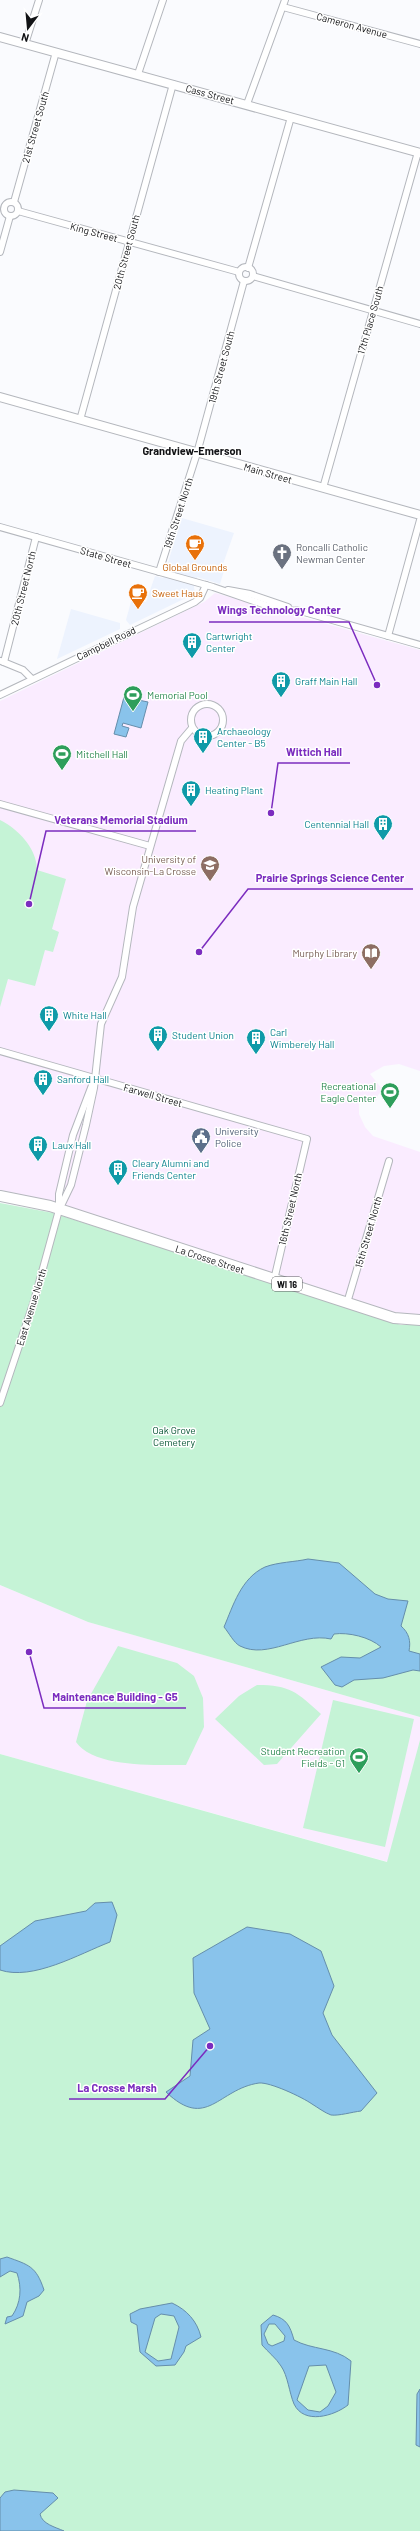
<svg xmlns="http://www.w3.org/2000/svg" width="420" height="2531" font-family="Barlow,sans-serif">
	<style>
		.built { fill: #edf3fe }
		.education { fill: #faecff }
		.green { fill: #c5f3d6 }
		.water { fill: #89c3eb; stroke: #658eab; fill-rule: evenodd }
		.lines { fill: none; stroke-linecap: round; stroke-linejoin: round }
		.minor-casing { stroke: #b4b7bd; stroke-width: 8 }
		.tertiary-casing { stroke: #b4b7bd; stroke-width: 10 }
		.primary-casing { stroke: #b4b7bd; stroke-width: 12 }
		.minor { stroke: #fff; stroke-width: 6 }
		.tertiary { stroke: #fff; stroke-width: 8 }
		.primary { stroke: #fff; stroke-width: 10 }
		.labels { text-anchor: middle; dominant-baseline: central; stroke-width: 3; stroke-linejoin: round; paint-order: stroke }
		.shield { fill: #fff; stroke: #595a5c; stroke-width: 1 }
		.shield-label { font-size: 9px; font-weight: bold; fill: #121316 }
		.street-label { font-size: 10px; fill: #121316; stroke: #fff }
		.worship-label { font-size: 10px; fill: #5b616d; stroke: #fff; text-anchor: start }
		.food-label { font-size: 10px; fill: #c56008; stroke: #fff }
		.culture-label { font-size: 10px; fill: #0d838f; stroke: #fff; text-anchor: start }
		.leisure-label { font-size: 10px; fill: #27864d; stroke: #fff; text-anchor: start }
		.education-label { font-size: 10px; fill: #785e54; stroke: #fff; text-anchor: end }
		.service-label { font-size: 10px; fill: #4e5e75; stroke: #fff; text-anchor: start }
		.park-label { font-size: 10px; fill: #055432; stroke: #fff }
		.neighbourhood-label { font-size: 11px; font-weight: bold; fill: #121316; stroke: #fff }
		.leader { fill: none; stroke: #7b2cbf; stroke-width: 1.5 }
		.callout-dot { fill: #7b2cbf; stroke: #fff; stroke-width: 1.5 }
		.callout-label { font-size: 11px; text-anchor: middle; font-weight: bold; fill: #7b2cbf; stroke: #fff; stroke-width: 3; stroke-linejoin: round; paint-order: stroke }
	</style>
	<rect width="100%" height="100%" fill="#fafbfe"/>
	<!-- built -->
	<g class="built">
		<polygon points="182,518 234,533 223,564 226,564 220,584 197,577 194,587 195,593 192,595 130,625 126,620 132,598 146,602 155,576 163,578"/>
		<polygon points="71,609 120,623 120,629 57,659"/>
	</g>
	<!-- education -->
	<g class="education">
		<polygon points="215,593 420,650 420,1071 399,1064 384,1066 370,1074 383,1090 378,1095 376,1101 361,1096 359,1103 359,1114 365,1127 373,1136 420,1152 420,1315 393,1312 43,1199 0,1190 0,701 204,602"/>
		<polygon points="0,1585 88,1622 420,1717 420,1740 388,1862 0,1754"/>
	</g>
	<!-- green -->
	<g class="green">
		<path d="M0,820C18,829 37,848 37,870L66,879L52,929L59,932L53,952L45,950L35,986L8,979L0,1007Z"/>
		<polygon points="0,1203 53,1213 401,1325 420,1325 420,1717 88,1622 0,1585"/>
		<path d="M118,1646L177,1663L194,1676L203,1698L204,1727L186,1765C156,1765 94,1768 76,1742L87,1701Z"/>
		<path d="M257,1685C290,1685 297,1692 321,1714L277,1764L264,1765L215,1719L239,1696Z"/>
		<polygon points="333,1700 414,1719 385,1847 303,1828"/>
		<polygon points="420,1740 420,2531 0,2531 0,1754 387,1862"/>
	</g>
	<!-- water -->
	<g class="water">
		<polygon points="124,697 148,702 141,728 123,723 122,726 129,728 126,737 114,734"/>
		<path d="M308,1559L339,1563L375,1594L388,1599L408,1601L401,1626C409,1633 411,1641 409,1651L420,1654V1671L413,1670L383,1678L354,1680L342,1687L335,1685L321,1667L341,1657L360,1658L381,1647C370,1637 348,1632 334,1634L331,1639C300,1632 268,1660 240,1646C234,1643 229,1633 224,1627C233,1606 241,1578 265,1567C278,1562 295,1562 308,1559Z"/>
		<path d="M112,1902L117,1915L110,1942C79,1954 33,1981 0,1970V1946L35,1921L86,1911L95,1903Z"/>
		<path d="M247,1927L290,1934L321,1951L334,1986L323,2013L332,2035L377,2093L361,2111C352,2112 339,2116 331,2115C325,2113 317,2107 312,2104C302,2097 270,2082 259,2083C218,2089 207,2131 166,2092L190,2076L193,2040L210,2029L194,1993L193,1958Z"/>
		<path d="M7,2257C29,2265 36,2266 44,2290L39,2296L27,2302L23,2316L5,2324L7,2317L12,2316C21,2303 22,2288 17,2273L10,2271L0,2277V2259Z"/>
		<path d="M172,2303C187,2310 197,2321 201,2337L186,2346L184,2352L175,2365L156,2366L140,2352L137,2325L131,2322L130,2314L140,2309ZM161,2314L174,2316L179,2327L171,2359L158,2361L145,2352L155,2318Z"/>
		<path d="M273,2315C287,2319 290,2326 294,2340C312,2350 334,2347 351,2361L348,2405C334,2416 304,2425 294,2404C289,2392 288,2376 281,2366C276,2358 268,2352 262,2345L261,2325ZM269,2324H275L285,2336L284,2341L272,2346L268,2344L264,2334ZM326,2365L336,2392L328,2406L320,2412L308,2410L297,2400L309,2366Z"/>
		<polygon points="420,2389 420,2447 416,2445 417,2394"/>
		<path d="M14,2490L53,2493L58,2498L40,2514C42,2524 55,2527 64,2531H0V2498L5,2492Z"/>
	</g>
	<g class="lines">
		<defs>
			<g id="minor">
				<polyline points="283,7 420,44"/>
				<polyline points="25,44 39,0"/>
				<polyline points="138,74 163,0"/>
				<polyline points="247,104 285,0"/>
				<circle cx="11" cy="209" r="7"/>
				<polyline points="14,202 56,52"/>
				<polyline points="18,211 239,272"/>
				<polyline points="0,252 10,216"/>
				<circle cx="246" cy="274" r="7"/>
				<polyline points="248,268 291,117"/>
				<polyline points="253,276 420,324"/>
				<polyline points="80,420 173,84"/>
				<polyline points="323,488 418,152"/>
				<polyline points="0,527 213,587 268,606 300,612"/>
				<polyline points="159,572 197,453 244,281"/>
				<polyline points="228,590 250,594 288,607"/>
				<polyline points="297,610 420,645"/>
				<polyline points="388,636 420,520"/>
				<polyline points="1,661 23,670 32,679"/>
				<polyline points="4,662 36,537"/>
				<polyline points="0,695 195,602 200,598 206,585"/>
				<circle cx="207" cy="720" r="16"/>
				<polyline points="0,804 150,846"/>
				<polyline points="0,1051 307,1139 274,1280"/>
				<polyline points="59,1210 71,1185 86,1125 94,1088 101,1024 122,977 133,907 181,741 192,728"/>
				<polyline points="347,1303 389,1161"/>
				<polyline points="0,1403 34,1301 59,1210 59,1194 73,1135 94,1080"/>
			</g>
			<g id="tertiary">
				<polyline points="0,37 420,153"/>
				<polyline points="0,397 420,515"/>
			</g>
			<polyline id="primary" points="0,1196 50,1206 394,1318 420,1320"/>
		</defs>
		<!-- minor casing -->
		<use href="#minor" class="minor-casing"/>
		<!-- tertiary casing -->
		<use href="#tertiary" class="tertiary-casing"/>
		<!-- primary casing -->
		<use href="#primary" class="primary-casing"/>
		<!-- minor -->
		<use href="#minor" class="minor"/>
		<!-- tertiary -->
		<use href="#tertiary" class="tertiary"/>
		<!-- primary -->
		<use href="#primary" class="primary"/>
	</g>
	<!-- icons -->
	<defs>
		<symbol id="cafe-pin" viewBox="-11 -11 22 30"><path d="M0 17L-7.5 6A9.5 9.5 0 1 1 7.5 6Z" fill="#e8710a" stroke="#fff"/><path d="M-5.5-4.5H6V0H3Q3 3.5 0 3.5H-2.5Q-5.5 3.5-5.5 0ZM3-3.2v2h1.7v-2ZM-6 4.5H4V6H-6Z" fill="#fff"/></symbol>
		<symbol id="church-pin" viewBox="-11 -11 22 30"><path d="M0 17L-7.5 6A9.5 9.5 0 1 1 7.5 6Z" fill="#6b7280" stroke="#fff"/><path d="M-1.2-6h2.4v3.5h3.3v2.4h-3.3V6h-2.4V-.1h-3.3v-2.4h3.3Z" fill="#fff"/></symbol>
		<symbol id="building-pin" viewBox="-11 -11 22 30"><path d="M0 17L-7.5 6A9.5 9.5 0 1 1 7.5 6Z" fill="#0f9aa8" stroke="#fff"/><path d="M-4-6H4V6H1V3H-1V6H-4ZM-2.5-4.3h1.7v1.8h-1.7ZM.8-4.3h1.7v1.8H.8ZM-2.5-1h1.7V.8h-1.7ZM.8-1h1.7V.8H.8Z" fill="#fff"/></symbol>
		<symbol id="stadium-pin" viewBox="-11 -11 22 30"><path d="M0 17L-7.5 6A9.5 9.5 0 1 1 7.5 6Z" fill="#2e9e5b" stroke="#fff"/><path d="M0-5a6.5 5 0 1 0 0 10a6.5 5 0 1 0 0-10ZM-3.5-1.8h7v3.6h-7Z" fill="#fff"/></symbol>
		<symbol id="university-pin" viewBox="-11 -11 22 30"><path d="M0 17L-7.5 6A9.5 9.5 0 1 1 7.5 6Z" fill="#8d6e63" stroke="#fff"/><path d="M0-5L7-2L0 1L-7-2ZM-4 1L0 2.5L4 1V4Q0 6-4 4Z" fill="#fff"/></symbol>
		<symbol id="library-pin" viewBox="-11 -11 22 30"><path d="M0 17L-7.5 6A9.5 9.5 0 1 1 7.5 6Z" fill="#8d6e63" stroke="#fff"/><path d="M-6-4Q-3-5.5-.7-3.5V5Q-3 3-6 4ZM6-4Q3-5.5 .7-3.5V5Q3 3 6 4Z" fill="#fff"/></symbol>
		<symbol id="civic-pin" viewBox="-11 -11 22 30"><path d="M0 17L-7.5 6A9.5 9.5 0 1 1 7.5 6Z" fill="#5c6f8a" stroke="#fff"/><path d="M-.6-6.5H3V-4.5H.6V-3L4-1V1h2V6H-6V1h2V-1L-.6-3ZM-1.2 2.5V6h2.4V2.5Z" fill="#fff"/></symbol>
	</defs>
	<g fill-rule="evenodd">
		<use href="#cafe-pin" x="184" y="533" width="22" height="30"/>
		<use href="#church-pin" x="271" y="542" width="22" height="30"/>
		<use href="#cafe-pin" x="127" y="582" width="22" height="30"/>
		<use href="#building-pin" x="181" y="631" width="22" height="30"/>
		<use href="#building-pin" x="270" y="670" width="22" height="30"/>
		<use href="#stadium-pin" x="122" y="684" width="22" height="30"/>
		<use href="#building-pin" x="192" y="726" width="22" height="30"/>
		<use href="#stadium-pin" x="51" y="743" width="22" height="30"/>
		<use href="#building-pin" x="180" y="779" width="22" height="30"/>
		<use href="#building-pin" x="372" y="813" width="22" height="30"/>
		<use href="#university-pin" x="199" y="854" width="22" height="30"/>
		<use href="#library-pin" x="360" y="942" width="22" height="30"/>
		<use href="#building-pin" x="38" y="1004" width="22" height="30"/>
		<use href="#building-pin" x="147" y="1024" width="22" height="30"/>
		<use href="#building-pin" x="245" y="1027" width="22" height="30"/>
		<use href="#building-pin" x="32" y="1068" width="22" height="30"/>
		<use href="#stadium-pin" x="379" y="1081" width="22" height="30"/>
		<use href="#civic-pin" x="190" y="1126" width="22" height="30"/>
		<use href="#building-pin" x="27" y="1134" width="22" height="30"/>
		<use href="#building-pin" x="107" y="1158" width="22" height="30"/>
		<use href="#stadium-pin" x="348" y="1746" width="22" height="30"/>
	</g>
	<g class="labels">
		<!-- shield labels -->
		<rect class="shield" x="272" y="1277" width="30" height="14" rx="3"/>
		<g class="shield-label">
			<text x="287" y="1284">WI 16</text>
		</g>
		<!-- street labels -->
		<g class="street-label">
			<text transform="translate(352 25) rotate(15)">Cameron Avenue</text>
			<text transform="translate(210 94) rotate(15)">Cass Street</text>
			<text transform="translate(35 127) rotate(-74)">21st Street South</text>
			<text transform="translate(94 232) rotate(15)">King Street</text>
			<text transform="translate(126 252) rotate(-75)">20th Street South</text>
			<text transform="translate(370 320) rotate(-74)">17th Place South</text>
			<text transform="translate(221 367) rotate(-75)">19th Street South</text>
			<text transform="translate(268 473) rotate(16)">Main Street</text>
			<text transform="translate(178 513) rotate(-72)">19th Street North</text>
			<text transform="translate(106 557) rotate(16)">State Street</text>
			<text transform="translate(23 588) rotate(-76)">20th Street North</text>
			<text transform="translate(106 643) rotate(-26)">Campbell Road</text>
			<text transform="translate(153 1095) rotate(16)">Farwell Street</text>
			<text transform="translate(290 1209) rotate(-77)">16th Street North</text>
			<text transform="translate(368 1232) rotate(-74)">15th Street North</text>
			<text transform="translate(210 1259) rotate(18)">La Crosse Street</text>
			<text transform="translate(31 1307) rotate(-73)">East Avenue North</text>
		</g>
		<!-- worship labels -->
		<g class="worship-label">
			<text x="296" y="547">Roncalli Catholic<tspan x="296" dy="12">Newman Center</tspan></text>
		</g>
		<!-- food labels -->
		<g class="food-label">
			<text x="195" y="567">Global Grounds</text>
			<text x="152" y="593" text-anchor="start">Sweet Haus</text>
		</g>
		<!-- culture labels -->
		<g class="culture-label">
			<text x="206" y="636">Cartwright<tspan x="206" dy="12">Center</tspan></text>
			<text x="295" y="681">Graff Main Hall</text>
			<text x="217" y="731">Archaeology<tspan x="217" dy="12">Center - B5</tspan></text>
			<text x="205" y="790">Heating Plant</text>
			<text x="369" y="824" text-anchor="end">Centennial Hall</text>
			<text x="63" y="1015">White Hall</text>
			<text x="270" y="1032">Carl<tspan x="270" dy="12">Wimberely Hall</tspan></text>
			<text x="172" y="1035">Student Union</text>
			<text x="57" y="1079">Sanford Hall</text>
			<text x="52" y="1145">Laux Hall</text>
			<text x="132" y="1163">Cleary Alumni and<tspan x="132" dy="12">Friends Center</tspan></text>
		</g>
		<!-- leisure labels -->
		<g class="leisure-label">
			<text x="147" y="695">Memorial Pool</text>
			<text x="76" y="754">Mitchell Hall</text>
			<text x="376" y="1086" text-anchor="end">Recreational<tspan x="376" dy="12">Eagle Center</tspan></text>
			<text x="345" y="1751" text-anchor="end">Student Recreation<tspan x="345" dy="12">Fields - G1</tspan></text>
		</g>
		<!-- education labels -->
		<g class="education-label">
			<text x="196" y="859">University of<tspan x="196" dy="12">Wisconsin-La Crosse</tspan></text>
			<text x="357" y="953">Murphy Library</text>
		</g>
		<!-- service labels -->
		<g class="service-label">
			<text x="215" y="1131">University<tspan x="215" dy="12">Police</tspan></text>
		</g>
		<!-- park labels -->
		<g class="park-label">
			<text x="174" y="1430">Oak Grove<tspan x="174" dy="12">Cemetery</tspan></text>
		</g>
		<!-- neighbourhood labels -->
		<g class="neighbourhood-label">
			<text x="192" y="450">Grandview-Emerson</text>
		</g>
	</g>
	<!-- callouts -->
	<path class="leader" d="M377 685L349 622H209M271 813L278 763H350M29 904L46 831H196M199 952L248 889H413M29 1652L44 1708H186M210 2046L165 2099H69"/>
	<g class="callout-dot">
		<circle cx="377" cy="685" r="4"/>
		<circle cx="271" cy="813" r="4"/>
		<circle cx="29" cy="904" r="4"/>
		<circle cx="199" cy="952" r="4"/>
		<circle cx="29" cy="1652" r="4"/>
		<circle cx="210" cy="2046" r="4"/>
	</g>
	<g class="callout-label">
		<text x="279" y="614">Wings Technology Center</text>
		<text x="314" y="756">Wittich Hall</text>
		<text x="121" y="824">Veterans Memorial Stadium</text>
		<text x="330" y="882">Prairie Springs Science Center</text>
		<text x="115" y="1701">Maintenance Building - G5</text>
		<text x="117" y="2092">La Crosse Marsh</text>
	</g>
	<!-- north arrow -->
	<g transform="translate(28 28) rotate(196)" stroke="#ffffff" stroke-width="3" paint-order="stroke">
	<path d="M0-3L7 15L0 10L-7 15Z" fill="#121316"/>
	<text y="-6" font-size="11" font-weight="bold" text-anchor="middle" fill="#121316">N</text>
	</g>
</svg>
